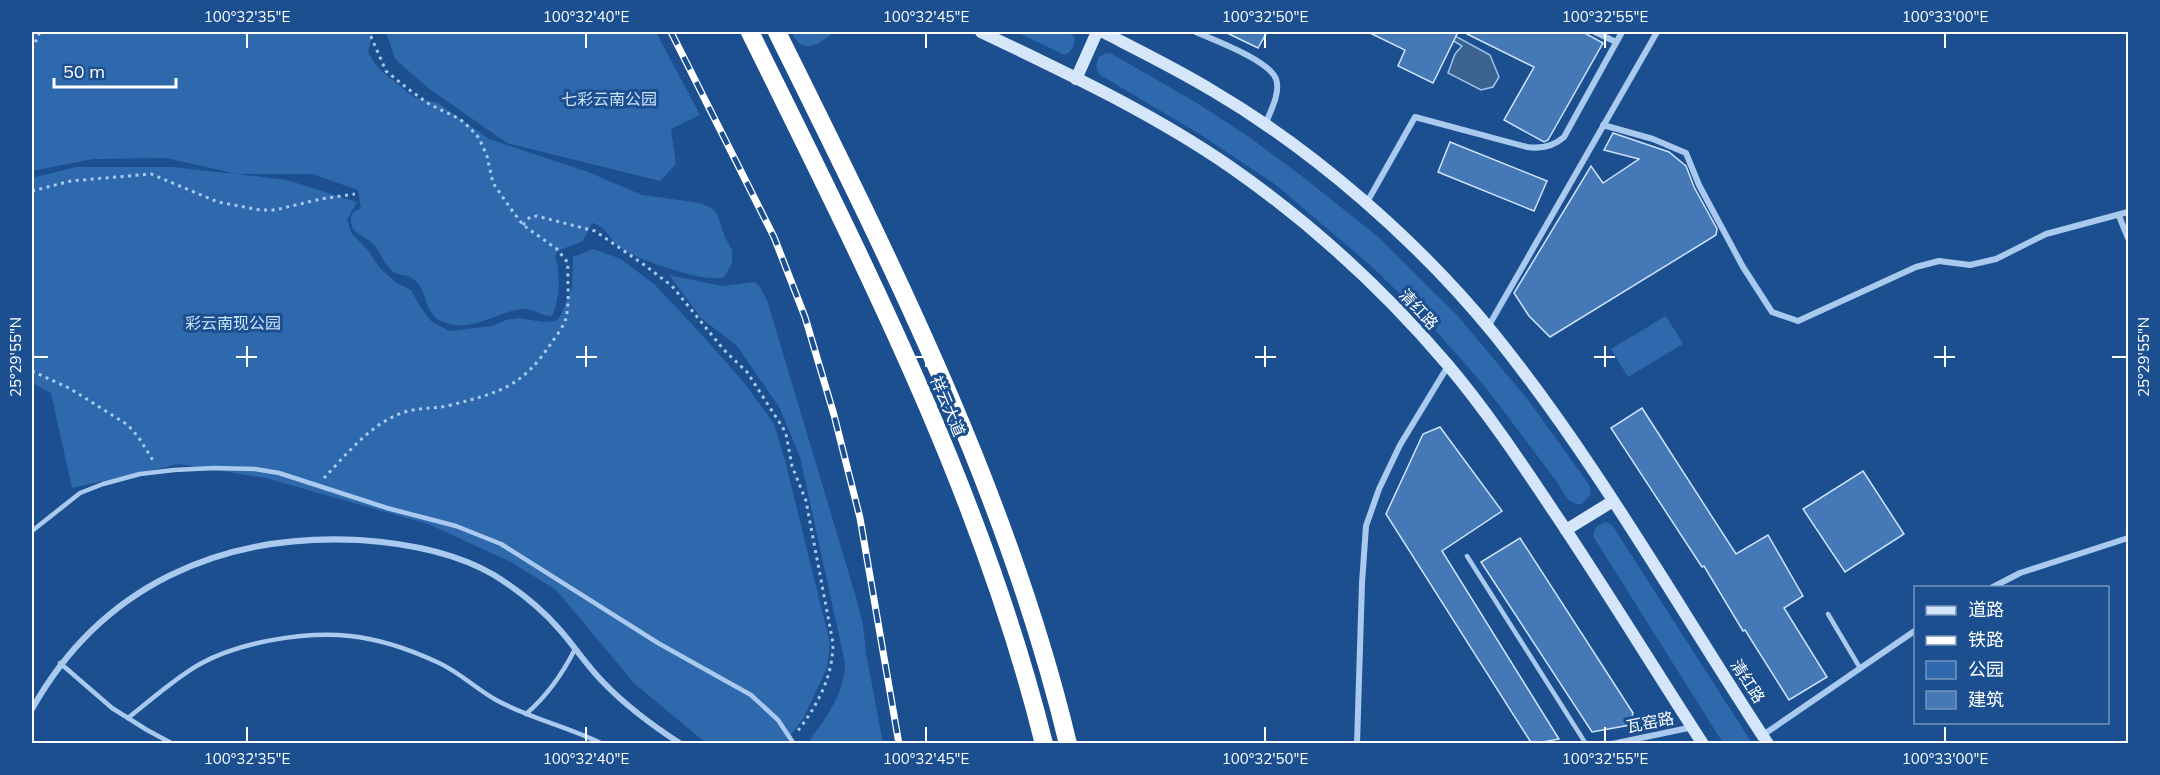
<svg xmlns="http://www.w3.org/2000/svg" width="2160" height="775" font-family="Mulish,'Noto Sans SC',sans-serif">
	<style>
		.green { fill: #2e69ad }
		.water { fill: #3c6290; stroke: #9cc4f0; stroke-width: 1.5 }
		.building { fill: #4478b7; stroke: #cfe3fa; stroke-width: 1.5 }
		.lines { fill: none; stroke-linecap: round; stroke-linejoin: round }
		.path { stroke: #a9c9ee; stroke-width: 3; stroke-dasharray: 3 4.5; stroke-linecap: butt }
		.lane { stroke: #a9c9ee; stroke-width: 4.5 }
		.street { stroke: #a9c9ee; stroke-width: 6 }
		.secondary { stroke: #d6e6fa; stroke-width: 12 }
		.highway { stroke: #fff; stroke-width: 18 }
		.rail-casing { stroke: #fff; stroke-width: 7 }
		.rail { stroke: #1b4f8f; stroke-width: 4.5; stroke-dasharray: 14; stroke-linecap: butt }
		.ticks { fill: none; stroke: #fff; stroke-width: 2 }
		.labels { text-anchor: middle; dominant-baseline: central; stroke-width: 6; stroke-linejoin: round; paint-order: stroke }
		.park-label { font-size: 16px; fill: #cfe3fa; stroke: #1b4f8f }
		.street-label { font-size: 16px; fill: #fff; stroke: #1b4f8f }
		.neatline { fill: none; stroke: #fff; stroke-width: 2 }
		.ticks-label { font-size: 15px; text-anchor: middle; fill: #fff }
	</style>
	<rect width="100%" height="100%" fill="#1b4f8f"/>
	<!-- green -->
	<g class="green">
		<path d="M32,32H373L368,52L375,64L385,74L410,94L416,98L438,103L489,139L588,172L642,195L700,203L713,209L717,214L725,237L732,250V263L724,277C706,284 635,259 619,247C608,238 607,227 592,223L583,241L560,250L555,255C556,260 558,265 558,270C560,284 558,304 552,316C541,317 532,307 522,309C496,312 474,332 446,323C421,315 430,290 412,278C405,274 397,276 391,270C383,262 380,251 373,244C367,238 359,235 354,230C351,226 351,221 351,217L354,211L361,209L358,190L312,174H237L287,180L357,202L347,220L352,234L367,249L379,267L395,282L411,290L419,305L431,321L449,331L492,326L506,320L519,318L543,322L555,321L560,317L572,288L573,257L593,249L621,259L655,285L702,335L747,386L774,424L785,460L830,643L827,668L804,717L785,743L711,744L701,739L635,684L556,590L511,562L428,524L266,478L179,464L72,488L51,393L32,383V178L76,167H172L237,174L166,158L93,159L32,171Z"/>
		<polygon points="386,32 656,32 700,115 671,129 676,164 660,181 507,143 428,88 395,59"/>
		<path d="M791,32H834C818,45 803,56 791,32Z"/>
		<path d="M1016,32H1069L1075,37C1074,46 1073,50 1065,55Z"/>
		<path d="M1106,53L1112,54L1197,103L1249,137L1303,177L1377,236L1457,315L1529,401L1590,486L1591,494L1582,504H1576L1568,500L1557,482L1487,389L1423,316L1369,264L1276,185L1198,133L1100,75C1095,68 1096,64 1099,57Z"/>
		<path d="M669,275L722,286L755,282L760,287L767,300L855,594L863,624L866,653L883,743H812L810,739C827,718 845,691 845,663L800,457L779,407L737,346L701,318Z"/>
		<polygon points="1666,316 1683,344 1628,377 1611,349"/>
		<path d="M1606,522L1612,525L1752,743H1723L1593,536C1594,527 1598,525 1606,522Z"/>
	</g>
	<!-- water -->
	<polygon class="water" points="1439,32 1448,32 1490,55 1499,77 1493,87 1481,90 1448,73 1455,54 1462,46"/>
	<!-- building -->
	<g class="building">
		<polygon points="1225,32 1267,32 1258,48"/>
		<polygon points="1368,32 1458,32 1433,83 1398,66 1405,50"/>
		<polygon points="1463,32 1583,32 1603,43 1548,140 1544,142 1504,120 1534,67"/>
		<polygon points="1613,133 1669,152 1686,166 1694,187 1717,229 1716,235 1550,337 1529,316 1514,293 1591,166 1603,183 1639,159 1604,150"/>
		<polygon points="1450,142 1547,181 1534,211 1438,172"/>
		<polygon points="1642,408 1736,554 1768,535 1803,596 1784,608 1827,677 1789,700 1745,630 1743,631 1704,566 1702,567 1611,428"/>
		<polygon points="1440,427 1502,511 1442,551 1559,739 1532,744 1386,514 1423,434"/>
		<polygon points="1863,471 1904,534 1845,572 1803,509"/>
		<polygon points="1520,538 1633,713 1630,725 1592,732 1481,562"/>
	</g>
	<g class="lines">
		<!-- path -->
		<g class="path">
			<polyline points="32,49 40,32"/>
			<polyline points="32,191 71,181 151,174 218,202 260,210 275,210 321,199 355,194"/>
			<path d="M523,225L530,217L537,216L595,231L643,264L672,286L724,350L747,372L783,428L786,434L792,466L806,501L833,643C833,677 817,706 797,732"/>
			<polyline points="32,371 69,388 128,425 139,438 154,462"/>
			<path d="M324,478C345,456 368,427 397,415C417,406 432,410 451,405C501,392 522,387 552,342C557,335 564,326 566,318C570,301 567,280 568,263L557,249L523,225L511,209L493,183L487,156L479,138L470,128L460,119L429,104L407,88L386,71L369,32"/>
		</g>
		<!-- lane -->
		<g class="lane">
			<polyline points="32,531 80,493 103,484 140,474 174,470 214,468 255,469 279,473 387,508 456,526 501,544 658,643 751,695 778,720 794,744"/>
			<polyline points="1467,556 1586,744"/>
			<polyline points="1828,614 1860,668"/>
			<polyline points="60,663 112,708 147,730 173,744"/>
			<path d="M526,714C548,695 562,675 575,649"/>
			<path d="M128,718C151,700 175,678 200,664C240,642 305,631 350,636C379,639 411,650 437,662C460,672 477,690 498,701C532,719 569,727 603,744"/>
		</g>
		<!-- street -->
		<g class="street">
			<path d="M1196,32C1214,40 1269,60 1276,79C1281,93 1270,112 1265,125"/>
			<polyline points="1595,32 1616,42"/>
			<polyline points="1603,125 1653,139 1686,153 1699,185 1743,267 1772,312 1798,321 1916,267 1939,261 1970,265 1996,259 2046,234 2128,212"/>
			<path d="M1366,204L1415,117L1527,147C1541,149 1553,147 1564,137L1622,32"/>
			<polyline points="2119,216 2128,238"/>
			<polyline points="1488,327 1657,32"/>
			<polyline points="1991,588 2020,573 2128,538"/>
			<path d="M32,709C101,586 220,533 359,540C405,543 453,551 494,575C518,590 541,608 560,630C575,647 587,666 603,682C626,706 653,726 681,744"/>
			<polyline points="1763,735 1916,630"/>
			<polyline points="1357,744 1362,583 1366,526 1379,489 1400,445 1448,366"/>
			<polyline points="1612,744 1693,727"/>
		</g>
		<!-- secondary -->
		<g class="secondary">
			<path d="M981,32C1067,73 1154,114 1232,168C1312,224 1384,290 1447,364C1486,410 1520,461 1554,512C1605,588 1653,667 1703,744"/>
			<path d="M1103,32C1140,51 1177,69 1213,91C1315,151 1419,242 1494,334C1597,462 1678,607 1768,744"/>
			<polyline points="1076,79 1097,32"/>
			<polyline points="1566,530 1613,501"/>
		</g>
		<!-- highway -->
		<g class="highway">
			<path d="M750,32C863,262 982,493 1044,744"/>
			<path d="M777,32C890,261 1008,493 1068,744"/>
		</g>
		<defs>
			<polyline id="rail" points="671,32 774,237 805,317 834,415 860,518 899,744"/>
		</defs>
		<!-- rail casing -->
		<use href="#rail" class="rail-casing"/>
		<!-- rail -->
		<use href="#rail" class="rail"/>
	</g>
	<!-- ticks -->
	<path class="ticks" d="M247,33V48M586,33V48M926,33V48M1265,33V48M1605,33V48M1945,33V48M247,346V367M586,346V367M926,346V367M1265,346V367M1605,346V367M1945,346V367M33,357H48M236,357H257M576,357H597M915,357H936M1255,357H1276M1594,357H1615M1934,357H1955M2112,357H2127M247,727V742M586,727V742M926,727V742M1265,727V742M1605,727V742M1945,727V742"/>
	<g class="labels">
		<!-- park labels -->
		<g class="park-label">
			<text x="609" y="99">七彩云南公园</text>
			<text x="233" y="323">彩云南现公园</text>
		</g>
		<!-- street labels -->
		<g class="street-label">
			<text transform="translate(1419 309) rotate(47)">清红路</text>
			<text transform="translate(948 406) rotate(67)">祥云大道</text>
			<text transform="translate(1748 681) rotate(57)">清红路</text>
			<text transform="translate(1650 722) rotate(-11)">瓦窑路</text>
		</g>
	</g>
	<!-- border -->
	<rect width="2160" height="775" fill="none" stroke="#1b4f8f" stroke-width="66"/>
	<!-- legend -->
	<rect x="1914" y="586" width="195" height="138" fill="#1b4f8f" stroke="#7695bc" stroke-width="1.5"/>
	<rect x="1926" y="606" width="30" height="9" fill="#d6e6fa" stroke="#7695bc" stroke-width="1.5"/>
	<text x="1968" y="616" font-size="18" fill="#ffffff">道路</text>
	<rect x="1926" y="636" width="30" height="9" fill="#ffffff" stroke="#7695bc" stroke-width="1.5"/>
	<text x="1968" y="646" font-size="18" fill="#ffffff">铁路</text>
	<rect x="1926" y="661" width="30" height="18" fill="#2e69ad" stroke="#7695bc" stroke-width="1.5"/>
	<text x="1968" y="676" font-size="18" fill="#ffffff">公园</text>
	<rect x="1926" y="691" width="30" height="18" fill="#4478b7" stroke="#7695bc" stroke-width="1.5"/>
	<text x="1968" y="706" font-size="18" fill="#ffffff">建筑</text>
	<!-- scale -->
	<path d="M54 78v9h122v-9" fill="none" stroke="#ffffff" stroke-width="3"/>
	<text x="63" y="78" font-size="18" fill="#ffffff" stroke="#1b4f8f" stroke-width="4.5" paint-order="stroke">50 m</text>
	<rect x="33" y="33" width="2094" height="709" class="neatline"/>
	<g class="ticks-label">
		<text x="247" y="22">100°32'35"E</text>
		<text x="586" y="22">100°32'40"E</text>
		<text x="926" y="22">100°32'45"E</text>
		<text x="1265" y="22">100°32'50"E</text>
		<text x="1605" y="22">100°32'55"E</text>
		<text x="1945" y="22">100°33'00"E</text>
		<text transform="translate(16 357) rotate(-90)" y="5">25°29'55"N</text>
		<text transform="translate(2144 357) rotate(-90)" y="5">25°29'55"N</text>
		<text x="247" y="764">100°32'35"E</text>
		<text x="586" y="764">100°32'40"E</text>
		<text x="926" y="764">100°32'45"E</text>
		<text x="1265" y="764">100°32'50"E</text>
		<text x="1605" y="764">100°32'55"E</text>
		<text x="1945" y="764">100°33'00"E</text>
	</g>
</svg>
